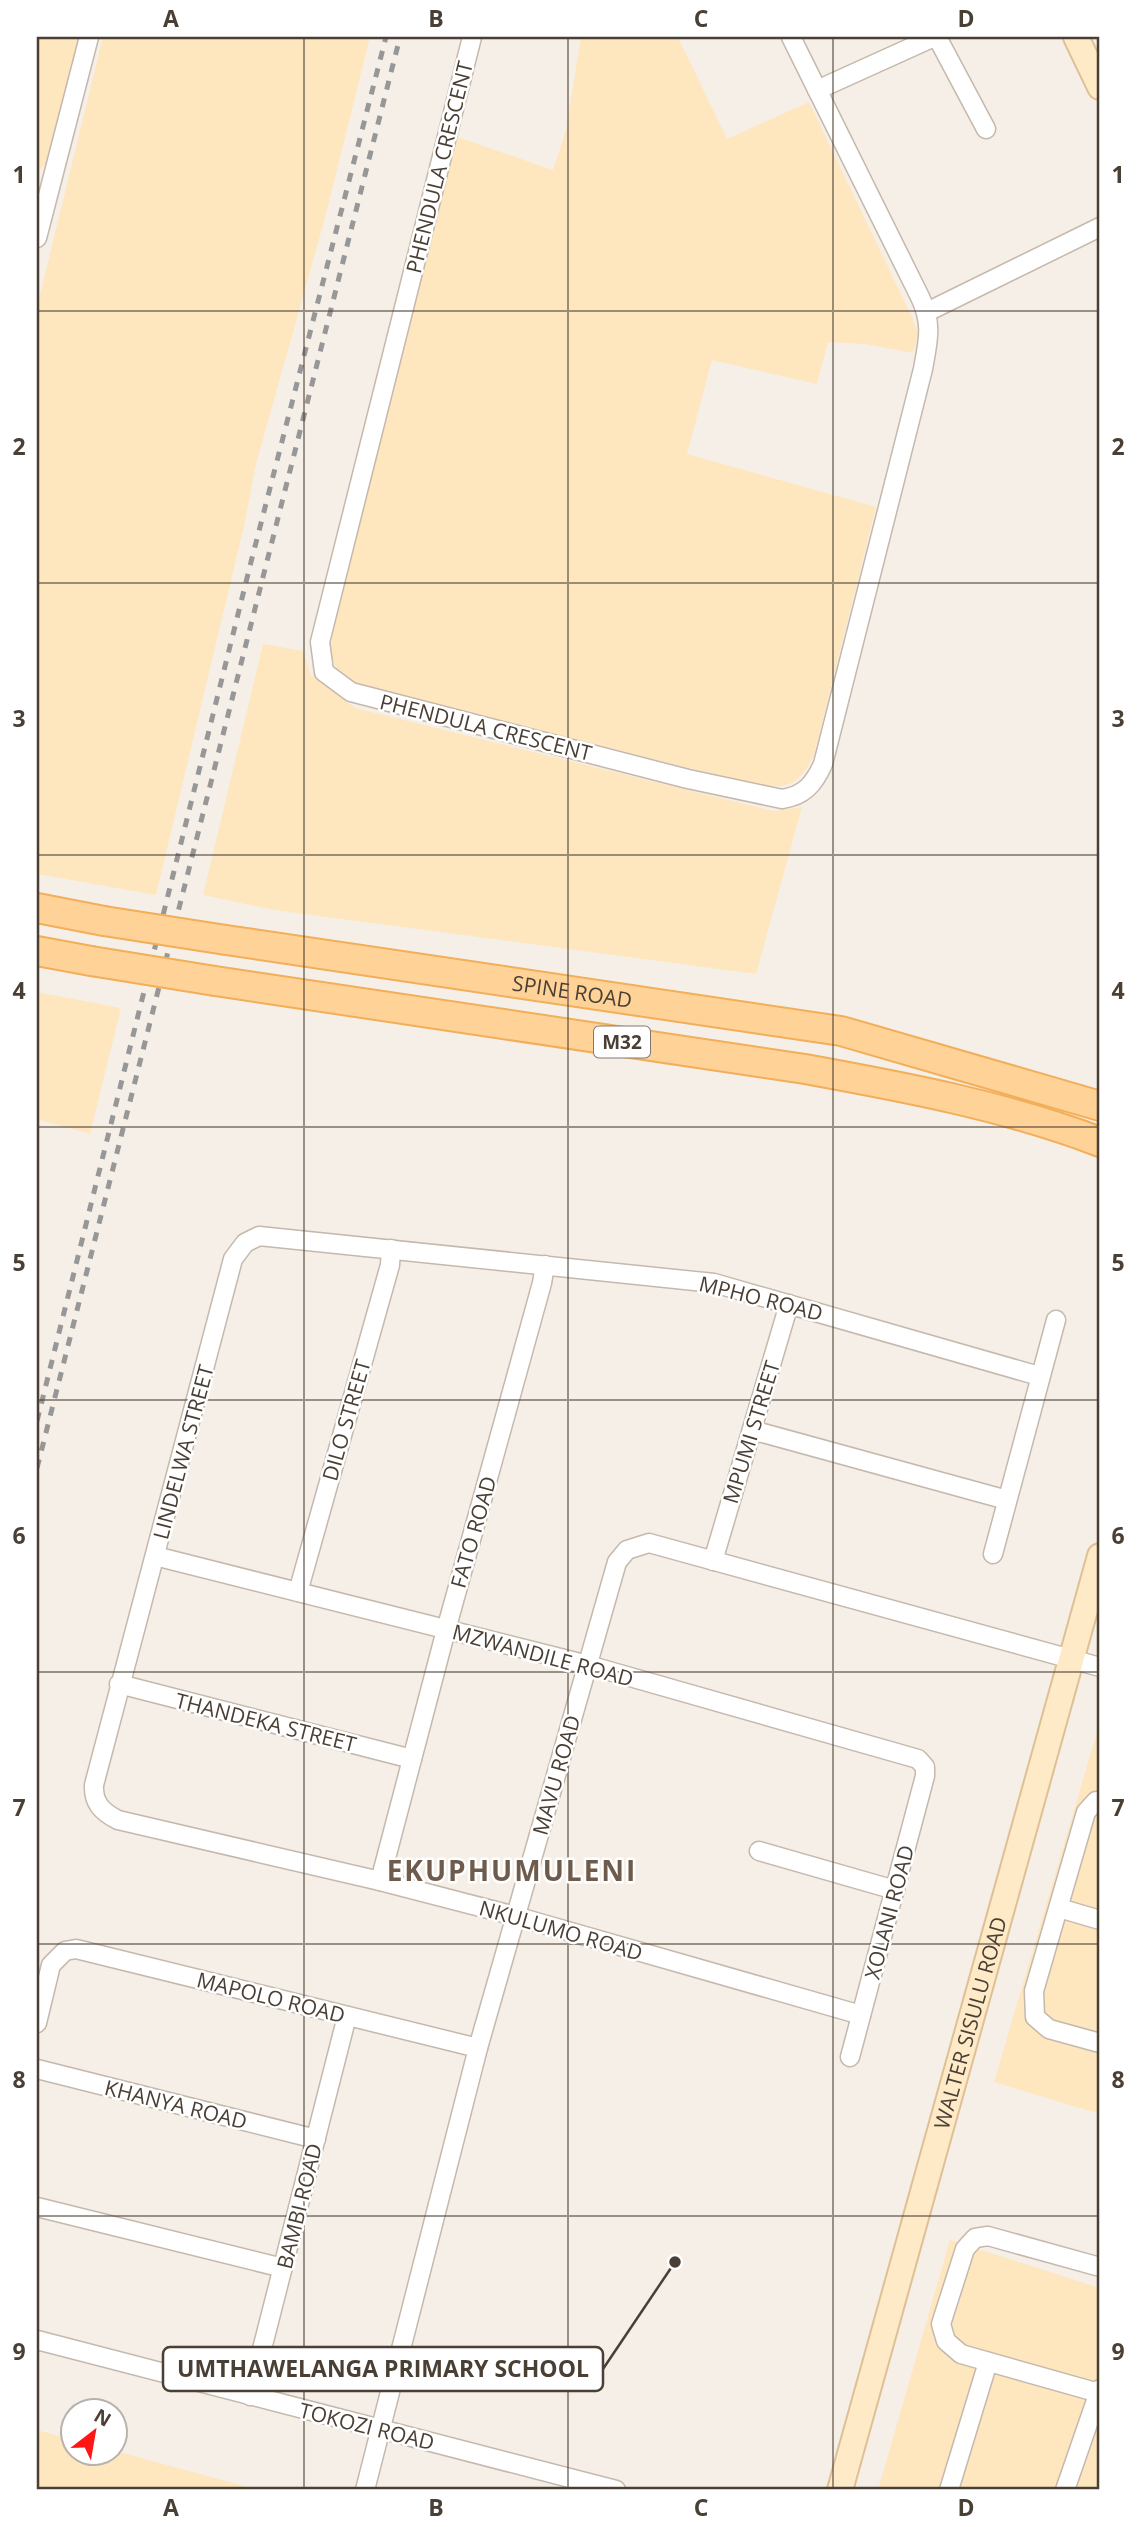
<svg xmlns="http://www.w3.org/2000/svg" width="1137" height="2527" font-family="'Open Sans',sans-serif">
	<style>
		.sand { fill: #fee7bf }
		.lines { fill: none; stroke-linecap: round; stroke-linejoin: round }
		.street-casing { stroke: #c5b8ac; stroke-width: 21 }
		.secondary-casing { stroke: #dec094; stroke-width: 28 }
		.primary-casing { stroke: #f2ae59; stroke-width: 32 }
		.street { stroke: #fff; stroke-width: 18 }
		.secondary { stroke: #ffeac8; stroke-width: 24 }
		.primary { stroke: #ffd297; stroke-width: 28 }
		.rail { stroke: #979797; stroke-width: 5; stroke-dasharray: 9 9; stroke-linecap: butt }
		.primary-bridge-casing { stroke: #f2ae59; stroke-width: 32; stroke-linecap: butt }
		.primary-bridge { stroke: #ffd297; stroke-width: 28 }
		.grid { fill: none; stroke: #4a3f35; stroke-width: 2; stroke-opacity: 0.55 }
		.labels { text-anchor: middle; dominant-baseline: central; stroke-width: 5; stroke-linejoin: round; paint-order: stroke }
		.shield { fill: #fff; stroke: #807972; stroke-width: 2 }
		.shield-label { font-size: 19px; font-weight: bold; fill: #4a3f35 }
		.street-label { font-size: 21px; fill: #4a3f35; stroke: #fff }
		.district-label { font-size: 28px; font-weight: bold; letter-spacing: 2px; fill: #6e5b4b; stroke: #fff }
		.leader { fill: none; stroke: #4a3f35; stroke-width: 2.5 }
		.callout-dot { fill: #4a3f35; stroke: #fff; stroke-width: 2.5 }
		.callout { fill: #fff; stroke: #4a3f35; stroke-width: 2.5 }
		.callout-label { font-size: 23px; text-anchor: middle; font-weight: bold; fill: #4a3f35 }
		.neatline { fill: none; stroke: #4a3f35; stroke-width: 2.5 }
		.grid-label { font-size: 23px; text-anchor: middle; font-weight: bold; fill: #4a3f35 }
	</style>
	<rect width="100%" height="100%" fill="#f5efe7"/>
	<!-- sand -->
	<g class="sand">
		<polygon points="37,37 79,37 46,163 37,172"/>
		<polygon points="103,37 370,37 325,218 256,464 244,526 156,895 37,874 37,307"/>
		<path d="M581,37H678L727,139L809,102L912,317L918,334L913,353L865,344L828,342L817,384L712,360L687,454L876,507L814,755C799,786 786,790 752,784L366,686C339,677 330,667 330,638L457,137L553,170L566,130Z"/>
		<polygon points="263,644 303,651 311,675 355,708 773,811 802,807 756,974 274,910 203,895"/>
		<polygon points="37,992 121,1008 90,1134 37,1119"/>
		<polygon points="1100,1722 1100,2114 994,2082"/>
		<polygon points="950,2240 1100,2288 1100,2490 878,2490"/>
		<polygon points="37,2430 73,2440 74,2454 116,2454 116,2451 259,2490 37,2490"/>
	</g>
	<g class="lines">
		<defs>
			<g id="street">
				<path d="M472,37L320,642L324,672L351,692L688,779L782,799C804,796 814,784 823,764L923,369C928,341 933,324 920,297L791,37"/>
				<polyline points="937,37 986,129"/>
				<polyline points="817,90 934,37"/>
				<polyline points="37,238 89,37"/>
				<polyline points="927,312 1100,227"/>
				<polyline points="752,1430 1007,1500"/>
				<polyline points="993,1554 1056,1320"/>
				<polyline points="155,1556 588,1665 918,1759 925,1767 925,1776 850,2057"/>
				<polyline points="713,1561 789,1304"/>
				<polyline points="298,1592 390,1265 391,1249"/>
				<polyline points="119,1684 412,1759"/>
				<polyline points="1100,1801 1096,1801 1086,1812 1034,1991 1035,2017 1049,2029 1100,2043"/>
				<polyline points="759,1851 895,1890"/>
				<polyline points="380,1881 446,1630 542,1283 545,1265"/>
				<polyline points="1059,1908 1100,1920"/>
				<path d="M861,2015L515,1916L380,1881L118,1820C102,1812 93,1803 94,1785L233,1259L245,1243L259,1236L714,1283L1039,1376"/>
				<polyline points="37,2023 51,1965 65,1951 76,1949 478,2048"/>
				<polyline points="37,2069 316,2139"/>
				<polyline points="37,2207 283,2268"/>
				<polyline points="37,2340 616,2490"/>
				<polyline points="1099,2393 961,2354 946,2341 941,2324 965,2249 975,2238 988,2236 1100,2267"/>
				<polyline points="250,2396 347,2016"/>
				<polyline points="365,2490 478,2048 617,1562 627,1550 649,1543 1100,1667"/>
				<polyline points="949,2490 988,2362"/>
				<polyline points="1065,2490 1100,2389"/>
			</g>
			<g id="secondary">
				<polyline points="1076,37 1100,87"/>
				<path id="s1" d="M840,2490L1100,1556"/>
			</g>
			<g id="primary">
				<polyline points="37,908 104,921"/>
				<path id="s2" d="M226,940L841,1031L1100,1106"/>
				<polyline points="37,951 91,961"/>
				<path d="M215,981L805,1069C904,1087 1006,1106 1100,1142"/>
			</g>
		</defs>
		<!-- street casing -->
		<use href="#street" class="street-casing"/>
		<!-- secondary casing -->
		<use href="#secondary" class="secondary-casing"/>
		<!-- primary casing -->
		<use href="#primary" class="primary-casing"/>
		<!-- street -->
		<use href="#street" class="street"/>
		<!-- secondary -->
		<use href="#secondary" class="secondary"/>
		<!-- primary -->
		<use href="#primary" class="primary"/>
		<!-- rail -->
		<g class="rail">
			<polyline points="37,1421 251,562 386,37"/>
			<polyline points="37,1468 400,37"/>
		</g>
		<defs>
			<g id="primary-bridge">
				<polyline points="104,921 226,940"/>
				<polyline points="91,961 215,981"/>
			</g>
		</defs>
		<!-- primary-bridge casing -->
		<use href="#primary-bridge" class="primary-bridge-casing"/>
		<!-- primary-bridge -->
		<use href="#primary-bridge" class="primary-bridge"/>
	</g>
	<!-- grid -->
	<path class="grid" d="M304,37V2490M568,37V2490M833,37V2490M37,311H1100M37,583H1100M37,855H1100M37,1127H1100M37,1400H1100M37,1672H1100M37,1944H1100M37,2216H1100"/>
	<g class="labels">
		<!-- shield labels -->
		<rect class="shield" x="594" y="1026.5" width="56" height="31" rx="5"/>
		<g class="shield-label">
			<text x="622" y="1042">M32</text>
		</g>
		<!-- street labels -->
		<g class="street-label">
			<text transform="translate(439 167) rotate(-76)">PHENDULA CRESCENT</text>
			<text transform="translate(486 727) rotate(14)">PHENDULA CRESCENT</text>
			<text stroke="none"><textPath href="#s2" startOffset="350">SPINE ROAD</textPath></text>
			<text transform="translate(761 1298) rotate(14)">MPHO ROAD</text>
			<text transform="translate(346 1420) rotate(-74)">DILO STREET</text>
			<text transform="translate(751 1432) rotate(-73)">MPUMI STREET</text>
			<text transform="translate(183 1452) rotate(-75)">LINDELWA STREET</text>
			<text transform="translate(473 1532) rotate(-74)">FATO ROAD</text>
			<text transform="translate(543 1655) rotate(15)">MZWANDILE ROAD</text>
			<text transform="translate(266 1722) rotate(14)">THANDEKA STREET</text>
			<text transform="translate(556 1775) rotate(-74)">MAVU ROAD</text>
			<text transform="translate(889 1912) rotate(-75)">XOLANI ROAD</text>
			<text transform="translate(561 1930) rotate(16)">NKULUMO ROAD</text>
			<text transform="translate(271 1997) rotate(14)">MAPOLO ROAD</text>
			<text stroke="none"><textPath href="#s1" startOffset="485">WALTER SISULU ROAD</textPath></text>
			<text transform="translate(176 2104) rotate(14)">KHANYA ROAD</text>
			<text transform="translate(299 2206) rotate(-76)">BAMBI ROAD</text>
			<text transform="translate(367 2426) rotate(14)">TOKOZI ROAD</text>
		</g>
		<!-- district labels -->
		<g class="district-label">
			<text x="512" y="1870">EKUPHUMULENI</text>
		</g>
	</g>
	<!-- callouts -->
	<path class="leader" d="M675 2262L603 2369"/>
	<circle class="callout-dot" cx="675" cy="2262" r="7"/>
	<rect class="callout" x="163" y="2347" width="440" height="44" rx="7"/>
	<g class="callout-label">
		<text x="383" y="2377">UMTHAWELANGA PRIMARY SCHOOL</text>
	</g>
	<!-- border -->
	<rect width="1137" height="2527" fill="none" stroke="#ffffff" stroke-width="77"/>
	<!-- north arrow -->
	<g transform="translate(94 2432) rotate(31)"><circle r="33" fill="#ffffff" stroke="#b7b2ae" stroke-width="2"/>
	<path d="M0-5L12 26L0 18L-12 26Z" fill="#ff1615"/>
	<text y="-10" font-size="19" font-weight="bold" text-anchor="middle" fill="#4a3f35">N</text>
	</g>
	<rect x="38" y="38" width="1060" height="2450" class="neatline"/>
	<g class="grid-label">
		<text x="171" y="27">A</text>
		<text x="436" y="27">B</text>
		<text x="701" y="27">C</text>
		<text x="966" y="27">D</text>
		<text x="19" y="183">1</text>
		<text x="1118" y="183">1</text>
		<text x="19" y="455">2</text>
		<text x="1118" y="455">2</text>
		<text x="19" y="727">3</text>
		<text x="1118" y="727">3</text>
		<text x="19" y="999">4</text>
		<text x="1118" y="999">4</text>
		<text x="19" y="1271">5</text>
		<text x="1118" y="1271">5</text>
		<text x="19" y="1544">6</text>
		<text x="1118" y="1544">6</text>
		<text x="19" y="1816">7</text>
		<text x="1118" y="1816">7</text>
		<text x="19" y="2088">8</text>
		<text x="1118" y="2088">8</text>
		<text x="19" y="2360">9</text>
		<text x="1118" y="2360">9</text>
		<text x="171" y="2516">A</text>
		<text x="436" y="2516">B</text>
		<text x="701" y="2516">C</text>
		<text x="966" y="2516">D</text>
	</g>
</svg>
